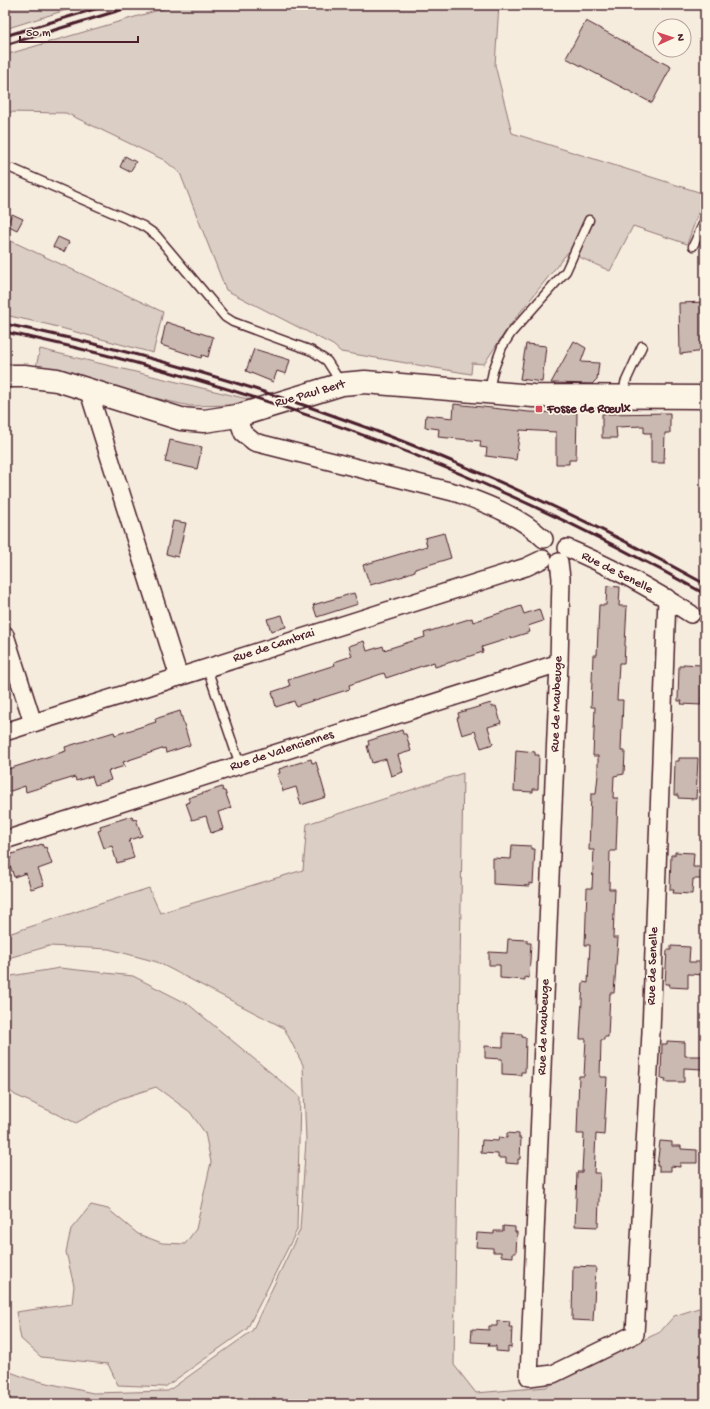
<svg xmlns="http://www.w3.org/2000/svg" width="710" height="1409" font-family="'Gochi Hand',sans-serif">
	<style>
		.green { fill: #dbcec4; stroke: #927678 }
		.building { fill: #cab9b1; stroke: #4a1f2b }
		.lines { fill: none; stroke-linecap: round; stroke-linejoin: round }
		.lane-casing { stroke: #4a1f2b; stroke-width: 11 }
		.street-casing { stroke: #4a1f2b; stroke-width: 20 }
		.secondary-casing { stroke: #4a1f2b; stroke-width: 25 }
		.lane { stroke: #fcf5e5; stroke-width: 8 }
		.street { stroke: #fcf5e5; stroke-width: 17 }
		.secondary { stroke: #fcf5e5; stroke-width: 22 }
		.rail { stroke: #4a1f2b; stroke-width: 3 }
		.poi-dot { fill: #d1495b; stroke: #fcf5e5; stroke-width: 1.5 }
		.labels { text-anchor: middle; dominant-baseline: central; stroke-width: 3.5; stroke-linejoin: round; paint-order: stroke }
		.street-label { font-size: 13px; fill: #4a1f2b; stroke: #fcf5e5 }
		.poi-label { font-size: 13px; font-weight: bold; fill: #4a1f2b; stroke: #fcf5e5; text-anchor: start }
	</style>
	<rect width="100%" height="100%" fill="#f5ecde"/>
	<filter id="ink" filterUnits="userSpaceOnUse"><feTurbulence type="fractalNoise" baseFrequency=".025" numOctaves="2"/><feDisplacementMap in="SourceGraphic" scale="8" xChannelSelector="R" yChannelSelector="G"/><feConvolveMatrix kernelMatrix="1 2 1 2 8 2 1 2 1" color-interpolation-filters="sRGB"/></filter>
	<g filter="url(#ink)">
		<!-- green -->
		<g class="green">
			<polygon points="5,5 82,5 5,29"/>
			<polygon points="176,5 499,5 495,65 512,133 705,194 687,244 633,226 610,271 568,252 507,329 484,364 472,363 471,374 341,352 333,345 226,290 180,173 164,160 66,113 5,112 5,55"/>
			<polygon points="5,238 163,312 153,353 50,325 5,315"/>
			<polygon points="40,349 256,401 232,405 190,406 150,397 81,376 36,367"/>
			<polygon points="463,773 454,1365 476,1393 546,1387 660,1332 674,1316 705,1306 705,1404 5,1404 5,1370 29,1379 93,1393 168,1391 252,1331 300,1230 306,1140 303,1065 284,1028 157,962 109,949 49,946 5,959 5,935 149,888 160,913 303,870 307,824"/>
			<polygon points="60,968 133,976 188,1004 300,1097 297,1230 247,1329 165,1387 118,1385 108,1364 41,1357 21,1339 16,1312 72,1304 74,1286 66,1252 71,1229 91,1205 108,1209 138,1234 162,1243 185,1244 196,1229 211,1162 205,1133 190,1112 156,1087 119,1099 76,1123 15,1095 5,1087 5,977"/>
		</g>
		<!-- building -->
		<g class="building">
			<polygon points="586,21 671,67 652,103 566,58"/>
			<polygon points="125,156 136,162 130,172 120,167"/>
			<polygon points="12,214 23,219 17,230 7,225"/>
			<polygon points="58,237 69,242 64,252 53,247"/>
			<polygon points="705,302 705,351 680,354 679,303"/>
			<polygon points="166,322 213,337 208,357 202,355 201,358 161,345"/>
			<polygon points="574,341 586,348 581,362 599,363 597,379 592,384 551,383"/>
			<polygon points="526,344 546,346 542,382 520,379"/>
			<polygon points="254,349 290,360 286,374 277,371 273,382 246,371"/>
			<polygon points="454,404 529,412 577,413 576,460 569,460 569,464 556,464 556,432 520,430 516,460 486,456 487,448 480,447 481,441 438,437 439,429 425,427 426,415 453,418"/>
			<polygon points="670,413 670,433 665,433 664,463 651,463 651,433 644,433 644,426 616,427 617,438 602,438 602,414"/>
			<polygon points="170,440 202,447 197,469 165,462"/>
			<polygon points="173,521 186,523 178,557 166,554"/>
			<polygon points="444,533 451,558 415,569 415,571 404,575 404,576 370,585 363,565 427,546 425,538"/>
			<polygon points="607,586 620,587 619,606 627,606 624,663 619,663 617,700 623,700 621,751 625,751 624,774 614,776 613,798 618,798 616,851 610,851 609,889 615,889 613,938 618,938 614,993 610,993 608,1037 604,1037 604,1040 601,1040 600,1077 607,1077 604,1135 596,1134 594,1173 600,1173 598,1227 575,1226 577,1172 582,1172 584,1134 577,1134 579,1076 584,1076 586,1039 580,1039 583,982 588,983 589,963 590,945 585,945 587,888 592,888 594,850 589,850 591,794 596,794 598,775 598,756 593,756 595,707 591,707 593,655 597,655 599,605 606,605"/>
			<polygon points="354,593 358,604 317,617 313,605"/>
			<polygon points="521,606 524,614 539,609 543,621 528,626 530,632 482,647 483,652 435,667 434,662 386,678 384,673 349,685 350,689 296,706 294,701 276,707 272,692 290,686 288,680 335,665 334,662 352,656 349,646 364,641 367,651 383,646 384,650 425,637 424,633 472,618 473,622"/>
			<polygon points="282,615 286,627 271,631 267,619"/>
			<polygon points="683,664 702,665 701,705 681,704 682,701 678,701 679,666 683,666"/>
			<polygon points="491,703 492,707 496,706 501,723 488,727 493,744 481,748 475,731 462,735 457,718 459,717 458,713"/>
			<polygon points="180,711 190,745 166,753 165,748 123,762 125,766 108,771 111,780 95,785 92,776 76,781 75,777 26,792 25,786 5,793 5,770 66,751 65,747 114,732 115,735 156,722 155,719"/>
			<polygon points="402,730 403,734 406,734 411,751 398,755 403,772 391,776 386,759 372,763 367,746 369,745 368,741"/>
			<polygon points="516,750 535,752 535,755 539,755 538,789 533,789 533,792 514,791"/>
			<polygon points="679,758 698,758 696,799 678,798 678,795 674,795 675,761 679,761"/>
			<polygon points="311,759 312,763 316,762 326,797 301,805 296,787 283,791 277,774 280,773 279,769"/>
			<polygon points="222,787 223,791 225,791 231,808 218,812 223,829 211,833 206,816 192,820 186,803 190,802 188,798"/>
			<polygon points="132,816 133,820 136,819 142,836 129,840 134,858 117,863 112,846 104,848 98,831 101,830 100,826"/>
			<polygon points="42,844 44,848 46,847 52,864 38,869 44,885 31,889 26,873 14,877 8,859 11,858 9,855"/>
			<polygon points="512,845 531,846 531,849 535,849 533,884 529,883 529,886 493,884 493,858 511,859"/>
			<polygon points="675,852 694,853 693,867 705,867 705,879 693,879 692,894 673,893 674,890 670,890 671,855 675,855"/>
			<polygon points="508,939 527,940 527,943 531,943 529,978 525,977 525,980 500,978 500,965 489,965 489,952 507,953"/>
			<polygon points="671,946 690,947 689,962 705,962 705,975 688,974 688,988 669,987 670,984 665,984 667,950 671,950"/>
			<polygon points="503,1033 522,1034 522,1037 526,1038 525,1072 521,1072 521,1075 502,1074 502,1059 485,1058 485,1046 503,1047"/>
			<polygon points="667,1041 685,1042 685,1056 702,1056 702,1069 684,1068 684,1082 665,1082 666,1079 661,1078 662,1044 667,1044"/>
			<polygon points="507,1133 519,1134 519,1138 521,1138 520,1159 518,1159 518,1164 506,1163 506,1158 498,1158 498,1154 481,1153 482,1140 498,1141 499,1137 507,1138"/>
			<polygon points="660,1141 672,1142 672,1146 681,1146 681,1149 697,1150 697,1163 680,1163 680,1167 671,1166 671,1171 659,1171 659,1166 657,1166"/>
			<polygon points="503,1226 515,1227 515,1232 517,1232 516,1253 513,1253 513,1257 501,1256 501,1252 493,1252 493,1248 476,1247 477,1233 494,1234 494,1231 503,1231"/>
			<polygon points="573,1266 596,1267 593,1321 572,1320"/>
			<polygon points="497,1321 510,1322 509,1327 512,1327 511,1348 508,1347 508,1352 496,1351 496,1346 488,1346 489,1343 471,1342 472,1329 489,1330 489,1326 497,1326"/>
		</g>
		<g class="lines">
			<defs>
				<g id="lane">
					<polyline points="13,169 143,226 156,235 225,317 233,322 312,351 327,361 341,383"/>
					<polyline points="693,246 705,220"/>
					<polyline points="489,391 493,371 502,347 511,333 566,271 589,220"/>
					<polyline points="624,396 625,383 642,346"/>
					<polyline points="207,668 240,765"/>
				</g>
				<g id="street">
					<polyline points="88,389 179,677"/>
					<path d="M237,416L243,433L254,442L457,493C487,504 520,516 544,539"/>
					<path d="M567,548C610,566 652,589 691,614"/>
					<polyline points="559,562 561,578 559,663 529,1377 553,1374 635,1334 651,1032 667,598"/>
					<polyline points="5,635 33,723"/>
					<polyline points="5,732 526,567 543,559"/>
					<polyline points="5,840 559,663"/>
				</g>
				<polyline id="secondary" points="5,376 24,376 57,380 181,419 204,421 237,416 342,384 365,382 533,396 705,397"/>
			</defs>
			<!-- lane casing -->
			<use href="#lane" class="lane-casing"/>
			<!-- street casing -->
			<use href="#street" class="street-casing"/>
			<!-- secondary casing -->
			<use href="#secondary" class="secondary-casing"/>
			<!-- lane -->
			<use href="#lane" class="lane"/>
			<!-- street -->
			<use href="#street" class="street"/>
			<!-- secondary -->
			<use href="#secondary" class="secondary"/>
			<!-- rail -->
			<g class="rail">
				<polyline points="5,36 108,5"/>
				<polyline points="5,45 137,5"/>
				<path d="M5,324C254,375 483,461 705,584"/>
				<path d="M5,332C251,383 486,471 705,594"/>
			</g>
		</g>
	</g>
	<!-- markers -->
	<rect class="poi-dot" x="535" y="405" width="8" height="8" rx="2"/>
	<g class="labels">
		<!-- street labels -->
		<g class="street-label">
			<text transform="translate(310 394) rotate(-16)">Rue Paul Bert</text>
			<text transform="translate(617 573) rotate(27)">Rue de Senelle</text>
			<text transform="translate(274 646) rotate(-18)">Rue de Cambrai</text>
			<text transform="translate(557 704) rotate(-88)">Rue de Maubeuge</text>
			<text transform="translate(282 751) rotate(-18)">Rue de Valenciennes</text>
			<text transform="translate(653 966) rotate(-88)">Rue de Senelle</text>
			<text transform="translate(544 1027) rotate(-88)">Rue de Maubeuge</text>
		</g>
		<!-- poi labels -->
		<g class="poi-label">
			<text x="547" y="409">Fosse de Rœulx</text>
		</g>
	</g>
	<!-- margin -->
	<rect width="710" height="1409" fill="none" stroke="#fcf5e5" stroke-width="20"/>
	<rect x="10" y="10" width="690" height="1389" fill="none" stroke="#4a1f2b" stroke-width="1.5" filter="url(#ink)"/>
	<!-- north arrow -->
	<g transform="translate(672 38) rotate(87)"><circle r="19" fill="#fcf5e5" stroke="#b59f9b"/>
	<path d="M0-3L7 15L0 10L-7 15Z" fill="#d1495b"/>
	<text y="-6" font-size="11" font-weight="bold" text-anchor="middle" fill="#4a1f2b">N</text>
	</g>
	<!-- scale -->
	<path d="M20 36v6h118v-6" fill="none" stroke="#4a1f2b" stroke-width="2"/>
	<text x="26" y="36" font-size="12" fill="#4a1f2b" stroke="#fcf5e5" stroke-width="3" paint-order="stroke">50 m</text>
</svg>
